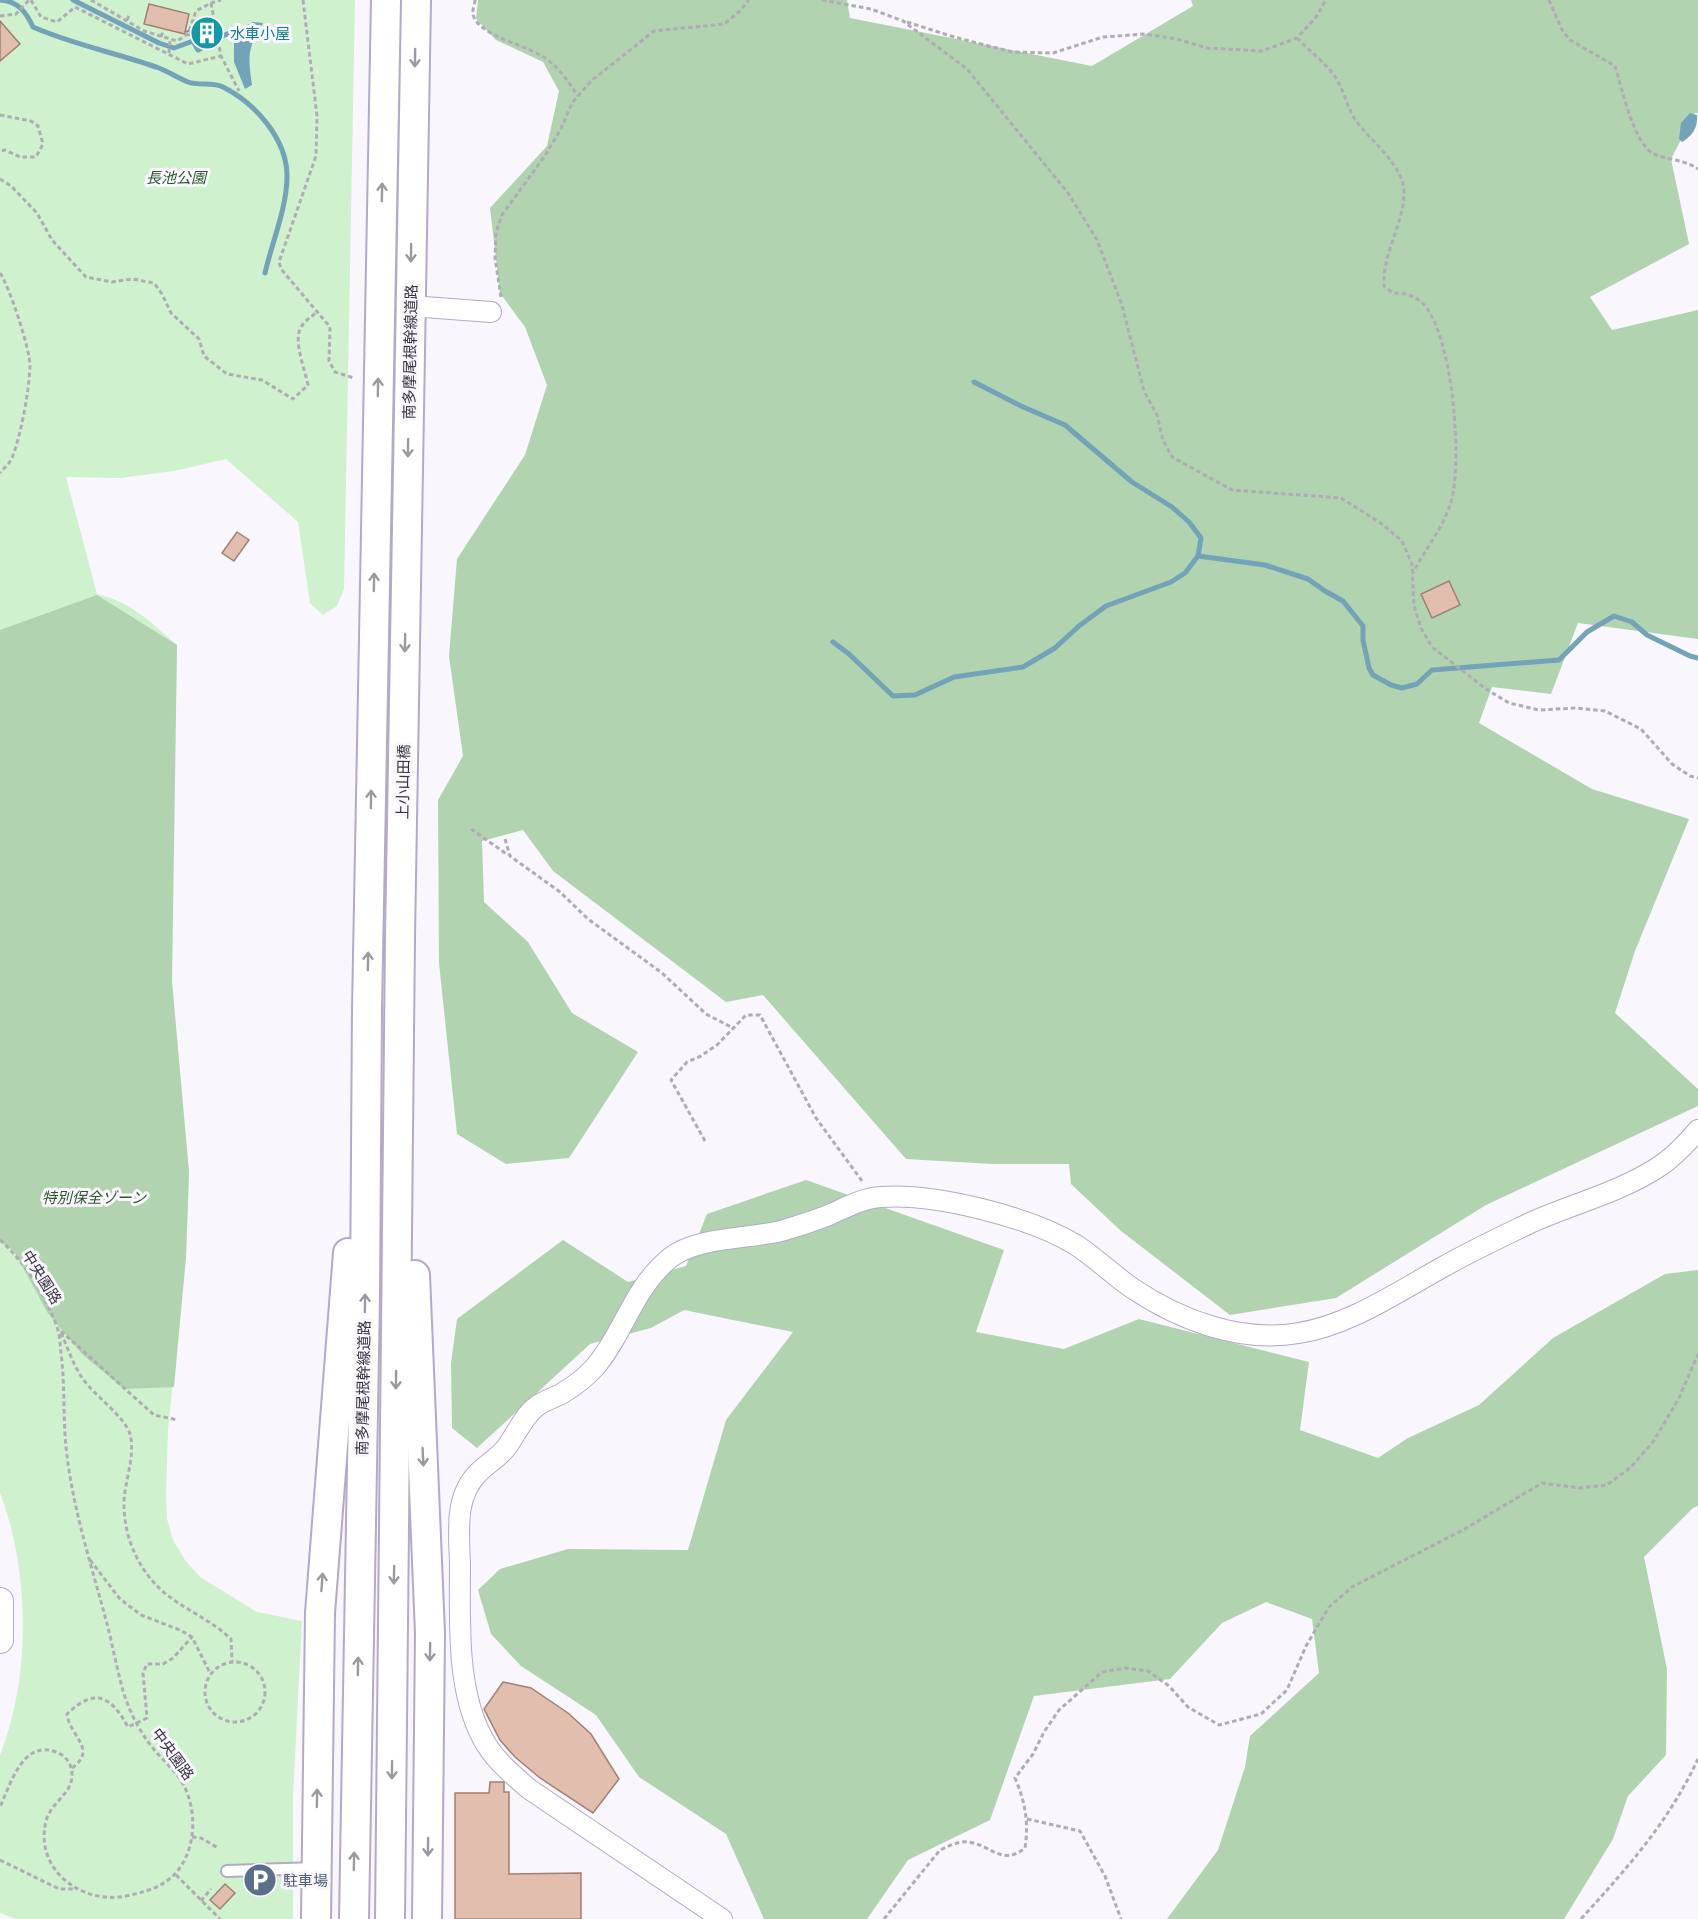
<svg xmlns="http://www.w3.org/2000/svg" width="1698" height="1919" font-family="'Source Serif 4','Noto Sans JP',serif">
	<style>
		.green { fill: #cff1ce }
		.forest { fill: #b1d3b0 }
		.water { fill: #72a3b8 }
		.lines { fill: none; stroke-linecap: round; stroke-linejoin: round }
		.stream { stroke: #72a3b8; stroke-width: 5 }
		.building { fill: #e2beae; stroke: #a28071; stroke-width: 1.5 }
		.service-casing { stroke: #b4a9c9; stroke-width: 14 }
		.minor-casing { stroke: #b4a9c9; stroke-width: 22 }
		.tertiary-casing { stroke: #b4a9c9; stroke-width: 28 }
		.secondary-casing { stroke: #b4a9c9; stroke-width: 32 }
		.path { stroke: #afacb5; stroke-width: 3; stroke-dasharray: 4.5 3; stroke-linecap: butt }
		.service { stroke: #fff; stroke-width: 10 }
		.minor { stroke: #fff; stroke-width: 20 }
		.tertiary { stroke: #fff; stroke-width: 26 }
		.secondary { stroke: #fff; stroke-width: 28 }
		.oneway { stroke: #9c9aa0 }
		.labels { text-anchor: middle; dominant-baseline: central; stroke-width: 6; stroke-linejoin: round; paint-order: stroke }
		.culture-label { font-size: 15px; fill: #0d838f; stroke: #f9f6fd; text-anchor: start }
		.park-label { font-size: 15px; font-style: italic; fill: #2b592b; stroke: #f9f6fd }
		.street-label { font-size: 15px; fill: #393441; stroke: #f9f6fd }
		.service-label { font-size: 15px; fill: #4e5e75; stroke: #f9f6fd; text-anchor: start }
	</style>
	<rect width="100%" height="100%" fill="#f9f6fd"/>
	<!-- green -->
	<g class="green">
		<path d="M0,0H355L344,589L337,606L323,615L310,603L298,522L226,459L174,471L120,478L66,477L97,594C132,602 150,622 177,645L171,970L189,1174L186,1257L168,1430L166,1494L167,1519L173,1540L185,1560L200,1577L257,1612L302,1621L293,1796V1919H16L0,1913V1755C31,1678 30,1571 0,1493Z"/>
		<polygon points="396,0 404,0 393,703 385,702"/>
	</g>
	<!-- forest -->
	<g class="forest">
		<polygon points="478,0 847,0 850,18 1092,66 1193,6 1191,0 1698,0 1698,113 1695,113 1671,159 1689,244 1590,297 1612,330 1698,310 1698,639 1578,623 1551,694 1492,687 1479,723 1592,789 1689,819 1635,951 1615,1013 1698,1089 1698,1106 1486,1205 1336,1298 1230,1315 1121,1231 1071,1184 1069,1164 993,1164 906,1159 763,995 726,1002 553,871 523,830 482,841 484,902 528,942 572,1013 638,1052 569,1158 506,1164 457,1134 439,963 438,800 463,756 449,656 457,559 525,455 547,385 525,327 500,293 490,208 547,146 559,91 543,62 496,40 476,19"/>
		<polygon points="97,595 177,645 172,982 189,1172 186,1257 174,1387 124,1389 82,1354 47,1312 14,1251 0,1242 0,630"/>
		<polygon points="806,1180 1004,1250 976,1332 1064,1349 1139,1319 1309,1362 1300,1430 1378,1458 1408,1438 1479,1405 1553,1338 1665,1274 1698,1270 1698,1506 1693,1508 1644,1557 1667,1669 1666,1755 1628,1796 1613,1839 1564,1919 1167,1919 1218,1850 1245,1767 1250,1736 1319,1673 1312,1619 1266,1602 1222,1623 1170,1679 1034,1696 990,1820 908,1860 867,1919 764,1919 726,1834 639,1777 596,1715 521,1666 491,1634 478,1590 500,1569 568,1549 688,1550 726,1420 793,1332 684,1310 651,1328 590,1344 477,1448 452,1428 451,1363 457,1319 563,1240 628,1282 686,1266 707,1214"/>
	</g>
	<!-- water -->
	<g class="water">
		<path d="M253,22L263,23C247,49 248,56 252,85L245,89L234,62V32Z"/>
		<path d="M1690,113L1697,115C1698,128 1692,136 1682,142L1679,139L1681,123Z"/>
	</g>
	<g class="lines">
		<!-- stream -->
		<g class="stream">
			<path d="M0,0C18,1 26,12 33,27C74,45 117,53 159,68C169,72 178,78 188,82C198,86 213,82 223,87C255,103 287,139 287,176C287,208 272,242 265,273"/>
			<polyline points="73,0 159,43 174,48 193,41 198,50 209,44"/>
			<polyline points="218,37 234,32"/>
			<polyline points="1198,556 1265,565 1308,579 1325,591 1343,601 1363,626 1363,640 1369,668 1373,675 1391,685 1402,688 1417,684 1432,670 1559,660 1587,632 1614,616 1632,622 1647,635 1690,656 1698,658"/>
			<polyline points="833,642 849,654 893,696 915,695 954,677 1023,667 1055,648 1079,626 1106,606 1171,582 1185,573 1198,556 1201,538 1189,522 1172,507 1132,482 1065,425 1021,406 974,382"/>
		</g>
	</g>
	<!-- building -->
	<g class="building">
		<polygon points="149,4 189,14 185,32 212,22 218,37 203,43 201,38 144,24"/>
		<polygon points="0,21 20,44 0,61"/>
		<polygon points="237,532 249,540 234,561 222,553"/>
		<polygon points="1449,581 1460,605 1432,618 1421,594"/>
		<polygon points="503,1682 531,1688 568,1713 591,1734 619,1779 593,1813 540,1778 515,1757 500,1740 484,1709"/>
		<polygon points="490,1782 504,1782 504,1792 509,1792 509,1874 581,1873 581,1919 455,1919 455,1793 489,1793"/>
		<polygon points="225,1884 235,1893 220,1909 210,1900"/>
	</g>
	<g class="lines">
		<defs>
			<polyline id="service" points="227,1871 316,1868"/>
			<g id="minor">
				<polyline points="411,306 491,312"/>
				<path d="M722,1919L529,1789C512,1774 493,1759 482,1737C456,1688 460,1619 460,1564C459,1532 454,1496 479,1472C488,1463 498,1458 506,1448C516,1435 523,1416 537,1406C544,1401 553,1398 561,1394C573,1387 586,1377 595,1367C624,1333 633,1288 670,1258C696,1237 748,1239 781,1231C797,1226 815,1221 831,1214C847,1207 863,1198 881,1197C935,1193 1030,1217 1076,1245C1096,1258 1113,1275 1132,1288C1181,1321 1241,1343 1299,1333C1350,1325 1399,1291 1443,1267C1471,1251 1501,1237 1530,1223C1572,1204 1621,1192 1660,1166C1675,1156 1686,1144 1698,1130"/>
			</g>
			<polyline id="tertiary" points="0,1601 0,1640"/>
			<g id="secondary">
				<polyline points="415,1275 430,1633 427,1919"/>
				<polyline points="316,1919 320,1613 348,1253"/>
				<polyline points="354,1919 365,1297 367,1010 386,0"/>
				<polyline points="390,1919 400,937 416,0"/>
			</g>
		</defs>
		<!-- service casing -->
		<use href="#service" class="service-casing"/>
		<!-- minor casing -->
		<use href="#minor" class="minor-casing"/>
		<!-- tertiary casing -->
		<use href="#tertiary" class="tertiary-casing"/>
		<!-- secondary casing -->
		<use href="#secondary" class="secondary-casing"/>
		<!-- path -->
		<g class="path">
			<polyline points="31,0 41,17 57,22 75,7 188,64 221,56"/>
			<polyline points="91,0 144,31 177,41 188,34 196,11 211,3 221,0"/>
			<polyline points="303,0 317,116 316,156 279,262 281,269 330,327 329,361 335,372 354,378"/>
			<path d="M475,0C475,4 472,10 473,14C476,34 524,45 540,55C557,64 567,80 578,96"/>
			<polyline points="822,0 871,9 903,21 967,69 1068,193 1097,240 1122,305 1144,391 1157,415 1163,440 1172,457 1232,490 1341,498 1382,524 1402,541 1412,564 1414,606 1421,628 1432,647 1486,689 1509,703 1539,710 1575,708 1605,711 1641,729 1672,764 1690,776 1698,778"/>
			<path d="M1549,0L1562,30L1570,40L1615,66C1622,88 1633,143 1654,154C1668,160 1686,160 1698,169"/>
			<polyline points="211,3 221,56 239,91"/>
			<polyline points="0,16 16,14 29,0"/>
			<polyline points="127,20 130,13"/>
			<polyline points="907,22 954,37 1012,52 1053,53 1103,37 1145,34 1177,39 1207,48 1262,51 1297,38 1316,17 1326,0"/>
			<polyline points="161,37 164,29"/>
			<path d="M1297,38C1308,49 1320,59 1330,70C1342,83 1345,101 1353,116C1368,141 1406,164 1404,196C1402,227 1382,255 1384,286L1393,293C1403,293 1410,294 1419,300C1453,325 1463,463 1451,502C1443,528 1425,550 1412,574"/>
			<polyline points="169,53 170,40"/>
			<polyline points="0,115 31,121 38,126 43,144 36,157 20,157 5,150 0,151"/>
			<path d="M0,179L11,186L37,213L52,240L86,277L112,282L132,279L154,283L162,294L171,313L199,339L204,356L227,374L262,380L293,399L308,385C305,370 294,343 300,329C304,321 311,317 317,312"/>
			<path d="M0,273C10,288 30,349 30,366C29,392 21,435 12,458C9,464 4,468 0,473"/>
			<polyline points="501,297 495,258 496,232 502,215 544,157 561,129 572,103 578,96 591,81 654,31 724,24 739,12 749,0"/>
			<polyline points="471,829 508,855"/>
			<polyline points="505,839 510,856 560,892 588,919 662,973 706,1014 733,1028"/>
			<polyline points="705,1141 671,1080 687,1062 701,1056 717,1045 746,1015 760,1015 816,1118 862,1181"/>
			<path d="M0,1240C25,1262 46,1296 57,1327C60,1335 60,1345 61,1353C65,1384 63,1416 66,1447C72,1506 91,1564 106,1620C112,1642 116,1665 122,1687C127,1706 137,1727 149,1743C158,1756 171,1766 180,1779C195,1802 197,1834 185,1859C173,1884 151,1891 126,1896C81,1905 34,1869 46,1821C51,1801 74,1794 72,1772C71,1763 65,1755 56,1752C23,1739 10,1785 0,1807"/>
			<polyline points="61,1331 154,1415 178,1420"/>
			<path d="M61,1333C68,1348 73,1365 83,1379C94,1395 125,1417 130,1434C136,1458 123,1484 124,1507C125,1541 140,1573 167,1595C188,1611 212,1621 231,1639L232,1661"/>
			<polyline points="90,1560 120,1599 141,1615 180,1630 192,1637 210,1673"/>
			<circle cx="235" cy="1692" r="30"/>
			<path d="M72,1768C98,1749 70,1737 67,1714C95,1687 111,1696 128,1727L147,1718L143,1673L147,1664H163L173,1658L192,1637"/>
			<polyline points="1027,1819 1080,1831 1105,1876 1121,1919"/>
			<polyline points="192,1837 201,1838 218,1848"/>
			<polyline points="0,1860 59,1889 74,1889"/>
			<polyline points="176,1875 220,1919"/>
			<polyline points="201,1901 211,1889"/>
			<path d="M884,1919L940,1850C949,1846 958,1841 967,1842C991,1844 1001,1867 1025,1848C1029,1823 1025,1801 1015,1778L1033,1754L1044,1732L1059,1710L1102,1672L1125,1668L1148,1671L1169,1686L1188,1707L1219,1725L1261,1714L1287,1690L1306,1646L1329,1607L1352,1587L1463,1530L1542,1483L1580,1488L1607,1485L1631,1467L1653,1442L1679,1398L1698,1354"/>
			<path d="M1581,1919C1628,1867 1668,1823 1698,1759"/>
		</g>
		<!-- service -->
		<use href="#service" class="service"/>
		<!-- minor -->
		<use href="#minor" class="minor"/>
		<!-- tertiary -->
		<use href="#tertiary" class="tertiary"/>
		<!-- secondary -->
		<use href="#secondary" class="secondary"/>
	</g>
	<!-- one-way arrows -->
	<defs><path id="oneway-shaft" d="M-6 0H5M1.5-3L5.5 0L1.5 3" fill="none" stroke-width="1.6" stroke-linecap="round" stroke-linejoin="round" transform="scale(1.5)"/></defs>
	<g class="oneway">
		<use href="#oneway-shaft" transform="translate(415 58) rotate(91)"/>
		<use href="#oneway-shaft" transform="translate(382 192) rotate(-89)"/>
		<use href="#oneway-shaft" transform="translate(411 253) rotate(91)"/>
		<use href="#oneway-shaft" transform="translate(378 387) rotate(-89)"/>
		<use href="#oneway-shaft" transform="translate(408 448) rotate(91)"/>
		<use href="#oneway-shaft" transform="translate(374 582) rotate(-89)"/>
		<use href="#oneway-shaft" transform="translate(405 643) rotate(91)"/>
		<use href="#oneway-shaft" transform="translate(371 799) rotate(-89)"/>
		<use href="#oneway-shaft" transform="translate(368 961) rotate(-89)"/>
		<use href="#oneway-shaft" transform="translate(365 1303) rotate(-89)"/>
		<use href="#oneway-shaft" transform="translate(396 1380) rotate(91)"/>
		<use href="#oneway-shaft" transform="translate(423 1457) rotate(87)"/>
		<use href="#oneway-shaft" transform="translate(394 1575) rotate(91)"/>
		<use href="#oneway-shaft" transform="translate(322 1582) rotate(-86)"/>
		<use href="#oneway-shaft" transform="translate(430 1652) rotate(91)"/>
		<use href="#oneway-shaft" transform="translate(358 1666) rotate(-89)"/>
		<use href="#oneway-shaft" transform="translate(392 1770) rotate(91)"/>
		<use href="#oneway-shaft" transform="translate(317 1798) rotate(-89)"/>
		<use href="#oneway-shaft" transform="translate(428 1847) rotate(91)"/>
		<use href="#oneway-shaft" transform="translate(354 1861) rotate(-89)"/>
	</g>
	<!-- icons -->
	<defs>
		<symbol id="building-disc" viewBox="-11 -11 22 22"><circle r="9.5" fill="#0f9aa8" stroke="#f9f6fd"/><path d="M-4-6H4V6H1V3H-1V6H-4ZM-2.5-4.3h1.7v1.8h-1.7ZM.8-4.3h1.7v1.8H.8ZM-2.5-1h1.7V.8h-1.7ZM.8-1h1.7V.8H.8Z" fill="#fff"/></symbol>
		<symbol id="parking-disc" viewBox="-11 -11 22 22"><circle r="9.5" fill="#5c6f8a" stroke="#f9f6fd"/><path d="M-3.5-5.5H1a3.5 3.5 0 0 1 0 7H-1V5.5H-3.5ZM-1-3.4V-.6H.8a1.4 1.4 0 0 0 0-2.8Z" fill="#fff"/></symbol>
	</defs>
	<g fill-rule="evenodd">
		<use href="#building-disc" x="188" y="14" width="38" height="38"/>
		<use href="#parking-disc" x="241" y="1861" width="38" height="38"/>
	</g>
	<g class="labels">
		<!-- culture labels -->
		<g class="culture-label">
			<text x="230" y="33">水車小屋</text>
		</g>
		<!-- park labels -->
		<g class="park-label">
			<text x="176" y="177">長池公園</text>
			<text x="94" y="1197">特別保全ゾーン</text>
		</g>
		<!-- street labels -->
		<g class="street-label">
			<text transform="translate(410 352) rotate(-89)">南多摩尾根幹線道路</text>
			<text transform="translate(403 782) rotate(-89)">上小山田橋</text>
			<text transform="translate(42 1277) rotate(58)">中央園路</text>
			<text transform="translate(363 1388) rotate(-89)">南多摩尾根幹線道路</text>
			<text transform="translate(173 1754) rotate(54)">中央園路</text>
		</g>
		<!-- service labels -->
		<g class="service-label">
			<text x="283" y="1880">駐車場</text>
		</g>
	</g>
</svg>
